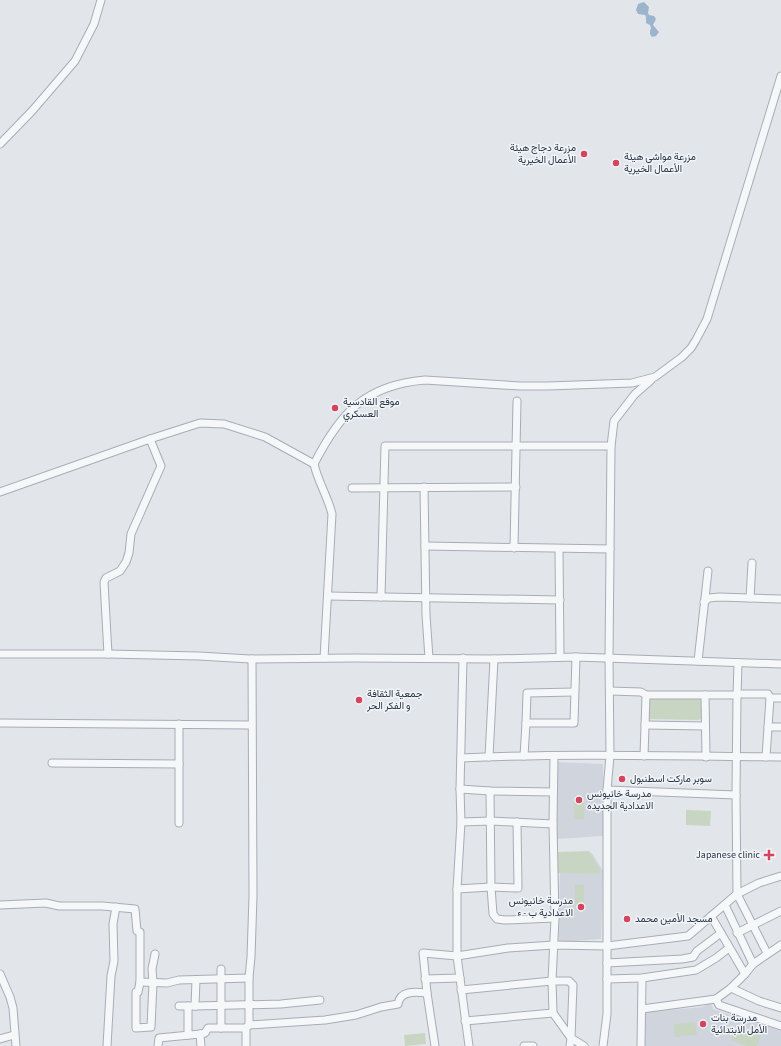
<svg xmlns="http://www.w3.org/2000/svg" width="781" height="1046" font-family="'Source Sans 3',Vazirmatn,sans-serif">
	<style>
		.built { fill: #d0d5dd }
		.green { fill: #c8d5c3 }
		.water { fill: #9cb5cc }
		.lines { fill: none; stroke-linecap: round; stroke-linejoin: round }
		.minor-casing { stroke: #a7adb6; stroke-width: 9 }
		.minor { stroke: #f5f7f9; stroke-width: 7 }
		.poi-dot { fill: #d4445f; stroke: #f2f5f8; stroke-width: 1.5 }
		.labels { text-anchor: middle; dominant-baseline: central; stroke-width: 3; stroke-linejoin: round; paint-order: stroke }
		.poi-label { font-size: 10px; fill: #293444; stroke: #f2f5f8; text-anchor: start }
	</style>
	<rect width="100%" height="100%" fill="#e2e6eb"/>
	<!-- built -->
	<g class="built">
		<polygon points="555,762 603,764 603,836 557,839"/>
		<polygon points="560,853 592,853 603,871 601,939 559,942"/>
		<polygon points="711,1003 713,1009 731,1015 735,1013 781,1031 781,1046 644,1046 644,1016 648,1012 702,1007"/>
	</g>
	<!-- green -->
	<g class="green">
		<polygon points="647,698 702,698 703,717 699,720 647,719"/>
		<rect x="574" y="801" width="10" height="18"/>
		<polygon points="686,810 711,811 710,826 686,825"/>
		<polygon points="589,851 600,870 600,874 557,873 557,852"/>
		<rect x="575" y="885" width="9" height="21"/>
		<polygon points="695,1022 697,1035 675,1037 674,1024"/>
		<polygon points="737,1025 761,1035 757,1046 746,1046 731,1040"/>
		<polygon points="425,1033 426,1044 405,1046 404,1035"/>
	</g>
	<!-- water -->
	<polygon class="water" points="644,2 649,7 648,13 649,15 654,16 656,19 653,25 659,32 656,36 652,37 650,34 650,31 651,28 650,25 646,23 646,17 645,15 638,14 636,10 638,4"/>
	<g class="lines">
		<defs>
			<g id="minor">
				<polyline points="0,144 32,111 75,61 94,24 101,0"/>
				<polyline points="424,487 426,615 429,658"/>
				<polyline points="352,488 516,487"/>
				<polyline points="0,492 150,439 200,423 224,424 265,437 314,464"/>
				<polyline points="425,546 610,549"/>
				<polyline points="514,548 517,401"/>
				<polyline points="559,549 560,657"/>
				<polyline points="328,596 560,600"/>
				<polyline points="381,597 385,446 611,446"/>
				<polyline points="750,598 752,563"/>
				<polyline points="704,602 709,598 719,597 781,599"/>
				<polyline points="0,654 108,654 199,656 250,659 354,658 494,659 576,657 781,664"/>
				<polyline points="108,654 104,582 106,578 120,571 126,562 129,553 131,534 161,466 150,439"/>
				<path d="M324,658L332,514C328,497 318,482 314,464C340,413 365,385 425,380L520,386H548L632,383L655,377L682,357L691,348L696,340L707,319L781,76"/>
				<polyline points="463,658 460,789 461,822 457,889 457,956 469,1046"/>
				<polyline points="698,661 708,571"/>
				<polyline points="610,691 641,692 646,695"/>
				<polyline points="737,694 768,694 770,698"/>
				<polyline points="705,695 706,757"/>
				<polyline points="0,723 250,725"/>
				<polyline points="526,723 527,693 574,692"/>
				<polyline points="179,724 179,823"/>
				<polyline points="645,725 705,726"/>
				<polyline points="768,727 781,727"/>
				<polyline points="524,756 526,723 574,723 576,657"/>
				<polyline points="554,756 553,824 555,918 552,981 553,1013 571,1038 570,1046"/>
				<polyline points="644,756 646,695 737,695"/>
				<polyline points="489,757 494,659"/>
				<polyline points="766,757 770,698 781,698"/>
				<path d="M461,758C567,753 674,756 781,757"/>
				<polyline points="52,763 179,764"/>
				<polyline points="460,789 490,791 553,792"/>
				<polyline points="607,790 736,795 737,695 738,663"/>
				<polyline points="490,791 491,887 493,914 497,919 505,920 555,918"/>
				<polyline points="736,795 737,894 767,953"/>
				<polyline points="461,822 491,821 553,824"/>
				<polyline points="457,889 491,887 518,888 517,822"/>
				<polyline points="0,905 46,903 59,906 102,906 135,909 137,931 140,932 140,982 138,992 136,992 136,1028 151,1027 153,983 152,969 155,954"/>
				<polyline points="725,905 753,964"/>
				<polyline points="711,916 745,974"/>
				<polyline points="737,933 781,911"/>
				<polyline points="607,963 682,959 693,957 697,951 721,933"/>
				<polyline points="0,974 10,997 13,1008 16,1046"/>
				<polyline points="425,979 460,978"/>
				<polyline points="607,979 642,978 696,970 716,958 729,948"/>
				<polyline points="140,982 167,983 179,980 249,978"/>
				<polyline points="731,988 759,1001 781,1008"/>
				<polyline points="461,990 552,981 569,981 573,985 571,1038 584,1046"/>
				<polyline points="716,999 719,1005 781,1026"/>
				<polyline points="179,1006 195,1006 196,980"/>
				<polyline points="188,1006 188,1035"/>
				<polyline points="195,1006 281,1004 320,1000"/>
				<polyline points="642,1009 716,999 731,988 745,974 753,964 781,945"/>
				<polyline points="465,1021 553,1013"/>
				<path d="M249,1025L325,1020L356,1015L381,1007L398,1004C400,990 416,992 427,993"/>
				<polyline points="221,1028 221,969"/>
				<polyline points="200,1034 201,1046"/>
				<polyline points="0,1039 14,1035"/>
				<polyline points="107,1046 111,976 114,961 113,924 116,907"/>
				<polyline points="158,1046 159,1038 200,1034 205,1033 208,1028 246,1028"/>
				<polyline points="246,1046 246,1028 249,1025 249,978 251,957 253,896 252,659"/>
				<polyline points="435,1046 427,993 423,953 457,956 508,948 554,945 607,946 688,936 737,894 759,883 781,876"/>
				<polyline points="524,1046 533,1046"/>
				<polyline points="603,1046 607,1014 607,790 610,756 609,658 611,446 614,421 635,394 651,380"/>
				<polyline points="641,1046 642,978"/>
			</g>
		</defs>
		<!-- minor casing -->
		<use href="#minor" class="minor-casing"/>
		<!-- minor -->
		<use href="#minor" class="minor"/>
	</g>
	<!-- markers -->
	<g class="poi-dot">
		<circle cx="584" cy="154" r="4"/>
		<circle cx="616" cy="163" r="4"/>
		<circle cx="335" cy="408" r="4"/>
		<circle cx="359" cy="700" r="4"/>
		<circle cx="622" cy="779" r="4"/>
		<circle cx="579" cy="800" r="4"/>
		<path d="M767 849h4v4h4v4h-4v4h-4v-4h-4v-4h4z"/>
		<circle cx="581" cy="907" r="4"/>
		<circle cx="627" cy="919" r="4"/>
		<circle cx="703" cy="1024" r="4"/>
	</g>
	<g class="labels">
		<!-- poi labels -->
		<g class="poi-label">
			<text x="576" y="148" text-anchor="end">مزرعة دجاج هيئة<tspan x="576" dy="12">الأعمال الخيرية</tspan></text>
			<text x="624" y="157">مزرعة مواشي هيئة<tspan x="624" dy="12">الأعمال الخيرية</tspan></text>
			<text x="343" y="402">موقع القادسية<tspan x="343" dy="12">العسكري</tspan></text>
			<text x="367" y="694">جمعية الثقافة<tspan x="367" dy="12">و الفكر الحر</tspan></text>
			<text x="630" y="779">سوبر ماركت اسطنبول</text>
			<text x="587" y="794">مدرسة خانيونس<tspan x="587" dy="12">الاعدادية الجديده</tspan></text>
			<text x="760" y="855" text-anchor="end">Japanese clinic</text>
			<text x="573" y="901" text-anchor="end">مدرسة خانيونس<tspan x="573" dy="12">الاعدادية ب - ء</tspan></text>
			<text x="635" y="919">مسجد الأمين محمد</text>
			<text x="711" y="1018">مدرسة بنات<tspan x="711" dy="12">الأمل الابتدائية</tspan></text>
		</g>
	</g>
</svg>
